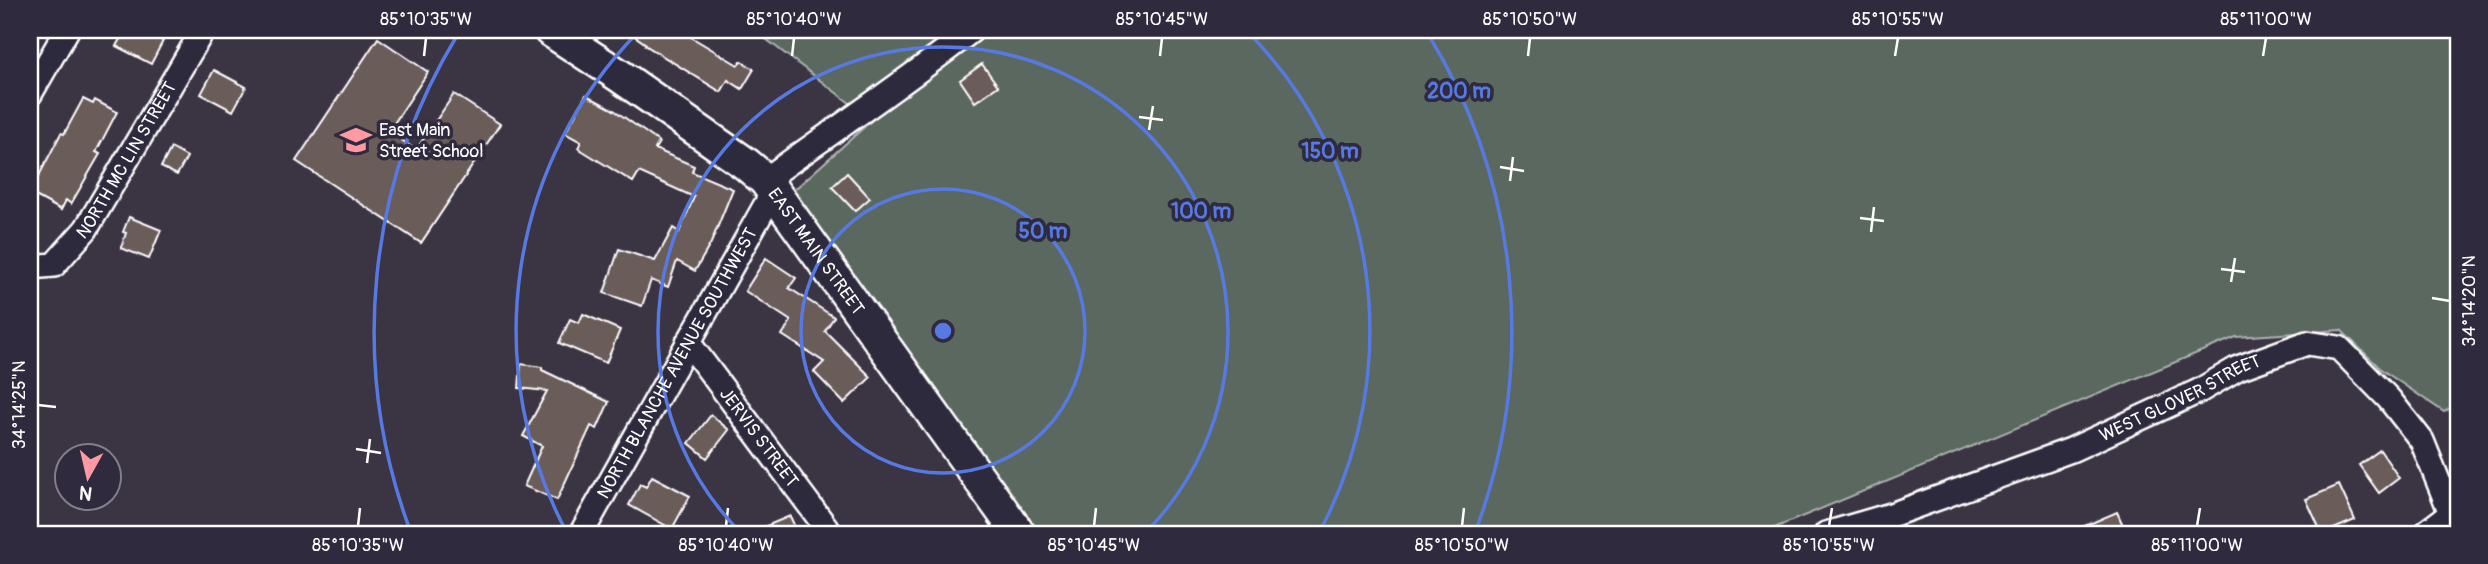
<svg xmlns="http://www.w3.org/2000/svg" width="2488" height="564" font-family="Pangolin,sans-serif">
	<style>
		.green { fill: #5a685f; stroke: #acb4af; stroke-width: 2 }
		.building { fill: #6b5c59; stroke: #fff; stroke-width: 2 }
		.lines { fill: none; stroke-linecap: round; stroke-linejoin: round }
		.minor-casing { stroke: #fff; stroke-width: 28 }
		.secondary-casing { stroke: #fff; stroke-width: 37 }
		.minor { stroke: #2f2a3d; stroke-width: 23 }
		.secondary { stroke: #2f2a3d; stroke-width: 32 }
		.ticks { fill: none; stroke: #fff; stroke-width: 2.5 }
		.ring { fill: none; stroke: #567ae2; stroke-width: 3.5 }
		.labels { text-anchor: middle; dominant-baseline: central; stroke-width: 7; stroke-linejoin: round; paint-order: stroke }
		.poi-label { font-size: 18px; fill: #fff; stroke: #2f2a3d; text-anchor: start }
		.street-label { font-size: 18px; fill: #fff; stroke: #2f2a3d }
		.centre { fill: #567ae2; stroke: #2f2a3d; stroke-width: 3.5 }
		.ring-label { font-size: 21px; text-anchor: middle; font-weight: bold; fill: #567ae2; stroke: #2f2a3d; stroke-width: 7; stroke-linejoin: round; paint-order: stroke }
		.neatline { fill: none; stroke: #fff; stroke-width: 2.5 }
		.ticks-label { font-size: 18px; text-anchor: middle; fill: #fff }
	</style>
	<rect width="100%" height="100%" fill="#3b3443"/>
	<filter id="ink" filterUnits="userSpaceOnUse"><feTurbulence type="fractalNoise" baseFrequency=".0143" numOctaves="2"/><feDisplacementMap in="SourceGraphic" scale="14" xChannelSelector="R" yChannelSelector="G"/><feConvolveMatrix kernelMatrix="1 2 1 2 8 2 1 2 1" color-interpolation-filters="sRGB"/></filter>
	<g filter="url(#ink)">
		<!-- green -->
		<polygon class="green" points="754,30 2458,30 2458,403 2444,412 2382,370 2341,330 2236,337 1760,534 1027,534 785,198 872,120"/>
		<!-- building -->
		<g class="building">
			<polygon points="125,30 143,30 163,41 151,64 116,46"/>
			<polygon points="626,30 695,30 691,37 738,65 741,61 754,69 742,89 728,80 721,92 645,45 646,44"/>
			<polygon points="378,38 428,72 389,131 416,150 454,94 500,124 421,243 296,161"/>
			<polygon points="982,64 998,86 975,102 960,80"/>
			<polygon points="214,70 246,87 233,111 201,94"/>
			<polygon points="586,95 614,110 659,142 655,149 694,166 692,172 733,189 711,243 695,271 677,261 668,287 651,280 642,306 604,293 619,249 655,261 673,228 679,232 694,197 639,172 633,182 578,148 581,142 565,133"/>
			<polygon points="83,99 93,104 95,100 117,112 96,152 100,154 71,204 66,200 61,210 30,193 61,133 64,134"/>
			<polygon points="171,148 187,157 177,175 161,167"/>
			<polygon points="847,173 870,198 855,211 832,187"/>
			<polygon points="129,217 161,230 149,259 121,248 126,233 123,232"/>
			<polygon points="766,258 796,278 789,288 834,317 825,331 871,377 844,403 814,372 824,362 782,335 791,321 745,291"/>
			<polygon points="583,314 620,330 606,363 559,343 570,319 579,323"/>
			<polygon points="521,364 542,367 542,370 609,402 597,429 591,426 557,500 524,486 542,446 523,436 547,391 519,388"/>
			<polygon points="711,415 729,430 707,458 689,443"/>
			<polygon points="2380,450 2399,478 2379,493 2359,465"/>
			<polygon points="652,476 690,496 672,529 629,505 640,484 646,487"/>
			<polygon points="2339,485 2355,520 2322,534 2306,499"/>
			<polygon points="2117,512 2127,534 2066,534"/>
			<polygon points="790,516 798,534 747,534"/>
		</g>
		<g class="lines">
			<defs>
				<g id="minor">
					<polyline points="30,94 67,30"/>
					<path d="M765,180C834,130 905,83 972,30"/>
					<path id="s1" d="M30,267L54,265L86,229L203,30"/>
					<path id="s2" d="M688,342L831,534"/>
					<path id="s3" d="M581,534L773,192"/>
					<path id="s4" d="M1826,534L1891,515L2071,450L2199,391L2238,368L2307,343L2339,348L2389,399L2422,441L2453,518"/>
				</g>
				<g id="secondary">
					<path id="s5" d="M550,30L620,76L746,164L765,180L1019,534"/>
					<polyline points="2431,534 2458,514"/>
				</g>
			</defs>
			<!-- minor casing -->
			<use href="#minor" class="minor-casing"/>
			<!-- secondary casing -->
			<use href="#secondary" class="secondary-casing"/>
			<!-- minor -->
			<use href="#minor" class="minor"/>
			<!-- secondary -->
			<use href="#secondary" class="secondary"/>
		</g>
	</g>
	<!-- ticks -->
	<path class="ticks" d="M424,56L426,38M792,56L794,38M1160,56L1162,38M1528,56L1530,38M1895,56L1898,38M2263,56L2266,38M1139,117L1163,120M1149,130L1153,106M1500,167L1524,171M1510,181L1513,157M1860,218L1884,221M1871,232L1874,207M2221,269L2245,272M2231,282L2235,258M2432,298L2450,301M38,405L56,407M356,449L381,453M367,463L370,439M358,526L360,508M726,526L728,508M1094,526L1096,508M1462,526L1464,508M1829,526L1832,508M2197,526L2200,508"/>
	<!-- distance rings -->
	<g class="ring">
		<circle cx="943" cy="331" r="142"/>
		<path d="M741 533A285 285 0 1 1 1145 533"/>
		<path d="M566 531A427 427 0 0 1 638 32M1248 32A427 427 0 0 1 1320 531"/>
		<path d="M410 530A569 569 0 0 1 458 34M1428 34A569 569 0 0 1 1476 530"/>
	</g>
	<!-- icons -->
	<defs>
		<symbol id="school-bare" viewBox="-9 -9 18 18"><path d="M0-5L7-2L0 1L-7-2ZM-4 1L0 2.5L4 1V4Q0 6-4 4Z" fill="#ff9aa2" stroke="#2f2a3d" stroke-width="2.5" paint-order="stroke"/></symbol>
	</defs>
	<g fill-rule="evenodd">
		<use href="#school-bare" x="334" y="118" width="44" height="44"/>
	</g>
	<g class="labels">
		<!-- poi labels -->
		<g class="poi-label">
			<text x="379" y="130">East Main<tspan x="379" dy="21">Street School</tspan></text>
		</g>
		<!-- street labels -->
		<g class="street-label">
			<text stroke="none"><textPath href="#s1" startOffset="152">NORTH MC LIN STREET</textPath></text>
			<text stroke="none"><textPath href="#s5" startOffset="350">EAST MAIN STREET</textPath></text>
			<text stroke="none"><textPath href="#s3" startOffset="196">NORTH BLANCHE AVENUE SOUTHWEST</textPath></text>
			<text stroke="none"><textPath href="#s4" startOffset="380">WEST GLOVER STREET</textPath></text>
			<text stroke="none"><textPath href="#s2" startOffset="119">JERVIS STREET</textPath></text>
		</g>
	</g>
	<circle cx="943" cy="331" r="10" class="centre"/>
	<g class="ring-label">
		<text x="1459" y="98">200 m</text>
		<text x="1330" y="158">150 m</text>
		<text x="1201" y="218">100 m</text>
		<text x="1043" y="238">50 m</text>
	</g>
	<!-- margin -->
	<rect width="2488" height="564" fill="none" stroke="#2f2a3d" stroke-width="77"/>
	<!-- north arrow -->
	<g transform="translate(88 477) rotate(188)"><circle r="33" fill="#2f2a3d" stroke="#827f8b" stroke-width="2"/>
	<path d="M0-5L12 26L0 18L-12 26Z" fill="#ff9aa2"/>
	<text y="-10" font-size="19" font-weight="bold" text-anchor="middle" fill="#ffffff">N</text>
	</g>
	<rect x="38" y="38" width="2412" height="488" class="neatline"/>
	<g class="ticks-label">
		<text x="426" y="25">85°10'35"W</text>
		<text x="794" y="25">85°10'40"W</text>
		<text x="1162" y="25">85°10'45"W</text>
		<text x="1530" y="25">85°10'50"W</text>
		<text x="1898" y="25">85°10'55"W</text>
		<text x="2266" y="25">85°11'00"W</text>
		<text transform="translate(2469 301) rotate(-90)" y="6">34°14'20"N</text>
		<text transform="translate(19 405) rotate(-90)" y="6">34°14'25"N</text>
		<text x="358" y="551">85°10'35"W</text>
		<text x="726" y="551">85°10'40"W</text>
		<text x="1094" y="551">85°10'45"W</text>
		<text x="1462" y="551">85°10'50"W</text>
		<text x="1829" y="551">85°10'55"W</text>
		<text x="2197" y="551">85°11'00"W</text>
	</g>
</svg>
